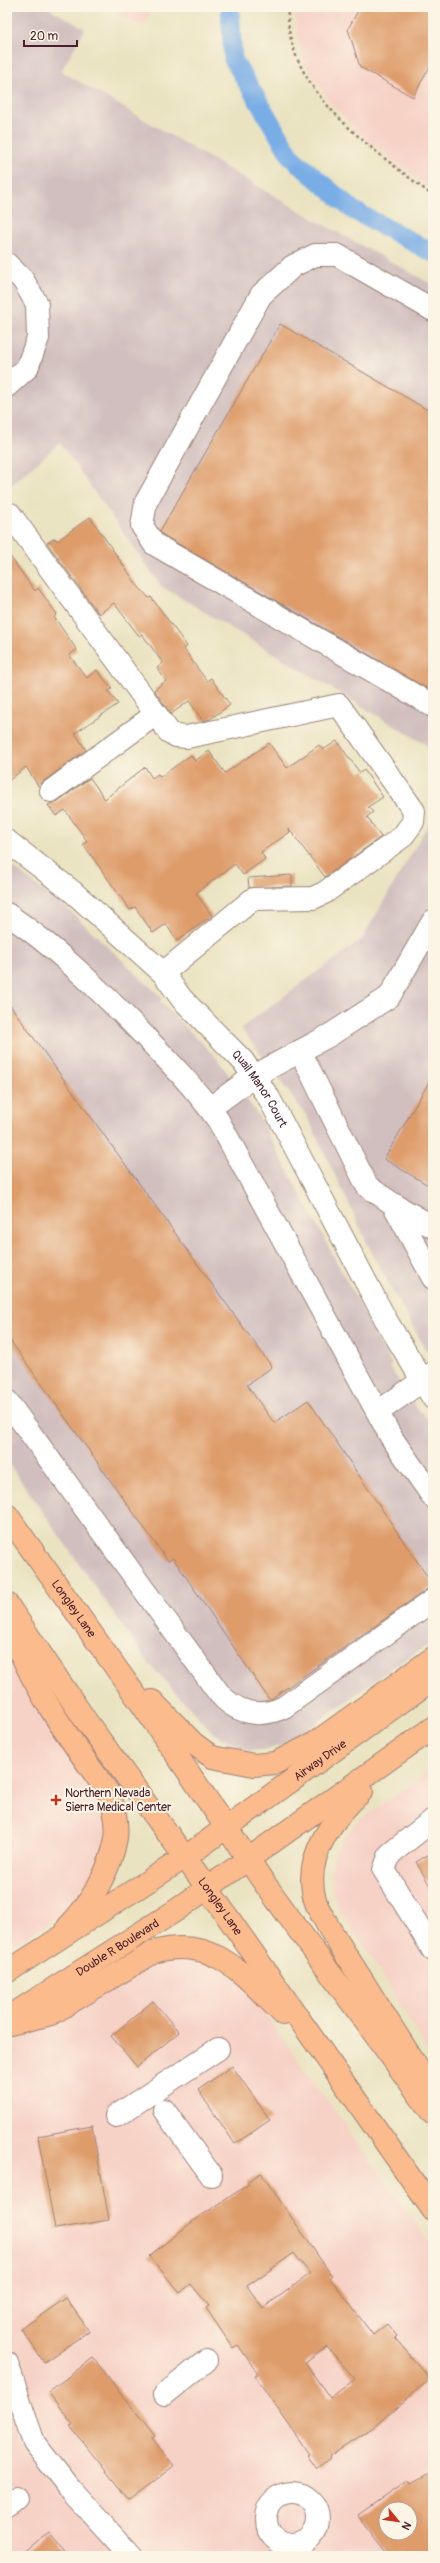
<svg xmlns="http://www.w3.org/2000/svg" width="440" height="2563" font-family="Pangolin,sans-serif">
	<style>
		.built { fill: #f6d1c6; fill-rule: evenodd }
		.industrial { fill: #d1bfbf }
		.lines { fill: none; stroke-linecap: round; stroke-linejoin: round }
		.canal { stroke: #79ade6; stroke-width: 19 }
		.building { fill: #de9c6b; fill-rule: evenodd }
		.minor-casing { stroke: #9a8176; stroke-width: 24 }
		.major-casing { stroke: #9a8176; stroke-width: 24 }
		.path { stroke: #9a8176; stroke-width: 2.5; stroke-dasharray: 3 3; stroke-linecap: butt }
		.minor { stroke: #fff; stroke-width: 22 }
		.major { stroke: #fbbb8d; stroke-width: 22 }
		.poi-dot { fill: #c8321e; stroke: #fcf5e5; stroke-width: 1.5 }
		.labels { text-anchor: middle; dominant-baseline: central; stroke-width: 4; stroke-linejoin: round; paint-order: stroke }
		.street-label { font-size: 12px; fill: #4a1f2b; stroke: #fcf5e5 }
		.poi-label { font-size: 12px; fill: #4a1f2b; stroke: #fcf5e5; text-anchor: start }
	</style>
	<rect width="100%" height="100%" fill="#fcf5e5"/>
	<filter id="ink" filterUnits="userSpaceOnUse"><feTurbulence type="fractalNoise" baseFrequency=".025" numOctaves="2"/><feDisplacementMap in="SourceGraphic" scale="8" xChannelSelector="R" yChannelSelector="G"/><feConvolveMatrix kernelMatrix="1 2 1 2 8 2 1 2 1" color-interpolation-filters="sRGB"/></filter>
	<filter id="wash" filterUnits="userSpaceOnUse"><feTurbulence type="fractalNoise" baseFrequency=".012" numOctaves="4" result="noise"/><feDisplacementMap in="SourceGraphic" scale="16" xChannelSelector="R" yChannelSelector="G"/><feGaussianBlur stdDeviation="0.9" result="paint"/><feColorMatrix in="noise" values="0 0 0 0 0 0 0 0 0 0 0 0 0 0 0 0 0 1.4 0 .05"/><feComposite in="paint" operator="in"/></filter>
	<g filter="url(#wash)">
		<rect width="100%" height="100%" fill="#eae3c1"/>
		<!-- built -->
		<g class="built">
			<polygon points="108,7 154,7 143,27"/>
			<polygon points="295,7 433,7 433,191 354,129 330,102 307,67 298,40"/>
			<polygon points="7,1648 98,1787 110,1826 91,1884 67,1913 7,1948"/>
			<polygon points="433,1769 433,2060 371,1956 339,1910 332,1891 331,1871 337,1848 346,1834 358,1821"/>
			<path d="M203,1957L242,1982L433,2248V2556H7V2047L73,2012L153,1961ZM386,2509H410V2533H386Z"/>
		</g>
		<!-- industrial -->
		<g class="industrial">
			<polygon points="7,7 46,7 85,29 61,71 317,221 433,285 433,749 161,586 60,443 7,489"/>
			<polygon points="433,816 433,1354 426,1350 377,1263 307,1116 241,1028 362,939"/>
			<polygon points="7,863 68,909 162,998 160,1002 215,1056 258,1115 391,1363 390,1368 419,1411 425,1415 433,1426 433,1642 396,1665 289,1743 269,1749 248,1751 214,1734 150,1665 7,1461"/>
		</g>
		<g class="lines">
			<!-- canal -->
			<polyline class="canal" points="230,7 233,59 292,158 353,210 433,253"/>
		</g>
		<g id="blocks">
			<!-- building -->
			<g class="building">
				<polygon points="360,7 433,7 433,61 413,97 360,67 348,29"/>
				<polygon points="280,324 433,413 433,692 163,535 160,531"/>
				<polygon points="90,517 137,585 149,598 151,597 187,646 184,649 195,665 207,681 211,678 230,705 210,719 203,721 189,701 171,714 154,690 166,681 157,668 163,663 142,634 139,636 114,603 99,614 47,543 55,538 57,541"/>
				<polygon points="7,552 35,591 38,588 57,614 54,617 77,650 69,655 87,678 97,670 112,689 108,691 118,704 75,733 86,750 44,781 39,787 26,767 7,782"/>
				<polygon points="337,741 360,773 364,770 383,797 368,807 373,812 367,817 381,837 325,877 289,829 290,832 261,852 265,859 243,875 235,864 196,893 212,916 177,941 166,924 153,933 135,907 130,910 83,844 87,841 65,810 56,816 48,805 58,801 90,778 105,799 145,767 152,778 158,774 160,777 191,755 195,761 209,751 225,773 269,743 287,768 319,745 323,750"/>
				<polygon points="292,875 292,886 249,888 248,878"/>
				<polygon points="7,1001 272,1367 247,1385 274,1423 308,1400 433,1585 433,1588 426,1590 271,1699 269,1699 173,1558 168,1561 7,1336"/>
				<polygon points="433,1075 433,1188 384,1159"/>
				<polygon points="433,1852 433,1891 416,1862"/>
				<polygon points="153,2001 179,2032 137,2067 111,2036"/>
				<polygon points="232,2066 270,2120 235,2144 198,2090"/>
				<polygon points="92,2126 109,2220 55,2229 38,2136"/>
				<path d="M261,2173L332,2276L330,2278L373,2335L387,2324L397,2336L395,2338L430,2379L375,2426L329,2457L330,2459L317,2469L307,2455L309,2454L255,2376L258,2374L238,2345L233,2348L206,2308L209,2306L191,2284L180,2293L149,2256L192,2222L249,2184L247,2182ZM294,2253L310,2274L263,2308L247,2286ZM327,2347L355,2379L330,2398L305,2363Z"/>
				<polygon points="66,2298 89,2331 44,2362 21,2329"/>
				<polygon points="93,2358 155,2436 152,2438 174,2466 129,2500 70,2426 73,2425 48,2392"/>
				<path d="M433,2471V2556H389L358,2516L409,2480L411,2483ZM386,2509H410V2533H386Z"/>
				<polygon points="49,2531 70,2556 20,2556"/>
			</g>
		</g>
	</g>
	<g filter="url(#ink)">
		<use href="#blocks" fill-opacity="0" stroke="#9a8176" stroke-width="1"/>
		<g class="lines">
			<defs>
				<g id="minor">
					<polyline points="7,264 23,280 37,304 38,338 27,368 7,386"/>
					<polyline points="433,310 337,255 315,255 293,266 261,295 146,502 142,526 154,544 433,706"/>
					<polyline points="7,515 10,514 169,732 176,736 187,737 339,705 414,811 413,822 402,837 324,893 313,898 253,899 163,973"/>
					<polyline points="51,791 156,714"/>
					<path id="s1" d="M7,841L73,892L163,973L182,999L243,1061L269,1098L386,1320L433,1398"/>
					<path d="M7,914C53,945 92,983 131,1022C162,1054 192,1084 218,1120L391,1437L433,1497"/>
					<polyline points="300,1051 367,1186 393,1204 433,1278"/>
					<polyline points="210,1108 254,1076 330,1035 389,997 433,921"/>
					<polyline points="393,1204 433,1227"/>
					<path d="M7,1401L218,1692C235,1713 260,1719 284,1707L433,1600"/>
					<polyline points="378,1412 433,1373"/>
					<polyline points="433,1820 390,1854 384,1870 433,1950"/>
					<polyline points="164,2110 211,2175"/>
					<polyline points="116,2116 218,2049"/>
					<polyline points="7,2363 34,2443 71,2490 131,2556"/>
					<polyline points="165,2394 206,2361"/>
					<circle cx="292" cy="2519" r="26"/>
					<polyline points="7,2506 16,2498"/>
				</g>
				<g id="major">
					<path id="s2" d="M7,1515L141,1703L265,1884L433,2114"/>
					<path id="s3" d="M7,1604L84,1718L208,1889L433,2210"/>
					<path d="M7,1619C29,1684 70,1740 110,1795C114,1809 118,1823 116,1838C111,1869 90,1905 68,1927"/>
					<polyline points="152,1701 193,1743 212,1757 254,1765 275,1763 315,1743 433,1658"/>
					<path d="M362,1791C332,1819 301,1859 316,1903C319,1911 325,1920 329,1928L431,2089"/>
					<path id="s4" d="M7,1972L184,1858L433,1679"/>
					<path id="s5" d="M7,2018L175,1911L433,1728"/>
					<path d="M10,2024L51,2014L154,1952C215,1935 243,1975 283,2014"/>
				</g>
			</defs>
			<!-- minor casing -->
			<use href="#minor" class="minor-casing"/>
			<!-- major casing -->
			<use href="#major" class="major-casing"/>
			<!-- path -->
			<path class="path" d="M288,7C283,91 375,150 433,196"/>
			<!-- minor -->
			<use href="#minor" class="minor"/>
			<!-- major -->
			<use href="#major" class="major"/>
		</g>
	</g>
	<!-- markers -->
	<path class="poi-dot" d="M54 1794h4v4h4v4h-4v4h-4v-4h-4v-4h4z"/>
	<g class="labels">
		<!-- street labels -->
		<g class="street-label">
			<text stroke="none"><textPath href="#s1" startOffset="356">Quail Manor Court</textPath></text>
			<text stroke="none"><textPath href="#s2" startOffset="115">Longley Lane</textPath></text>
			<text stroke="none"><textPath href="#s4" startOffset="378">Airway Drive</textPath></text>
			<text stroke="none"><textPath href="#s3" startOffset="370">Longley Lane</textPath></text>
			<text stroke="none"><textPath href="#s5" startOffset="131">Double R Boulevard</textPath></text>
		</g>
		<!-- poi labels -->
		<g class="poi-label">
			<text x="65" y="1793">Northern Nevada<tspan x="65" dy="14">Sierra Medical Center</tspan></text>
		</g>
	</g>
	<!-- margin -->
	<rect width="440" height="2563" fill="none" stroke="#fcf5e5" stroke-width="24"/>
	<!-- north arrow -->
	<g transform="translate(398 2521) rotate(119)"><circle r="19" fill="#fcf5e5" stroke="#b59f9b"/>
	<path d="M0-3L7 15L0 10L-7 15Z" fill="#c8321e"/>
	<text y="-6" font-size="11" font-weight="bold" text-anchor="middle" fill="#4a1f2b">N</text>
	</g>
	<!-- scale -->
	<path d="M24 40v6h53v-6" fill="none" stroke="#4a1f2b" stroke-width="2"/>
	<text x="30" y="40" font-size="12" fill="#4a1f2b" stroke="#fcf5e5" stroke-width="3" paint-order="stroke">20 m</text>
</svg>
